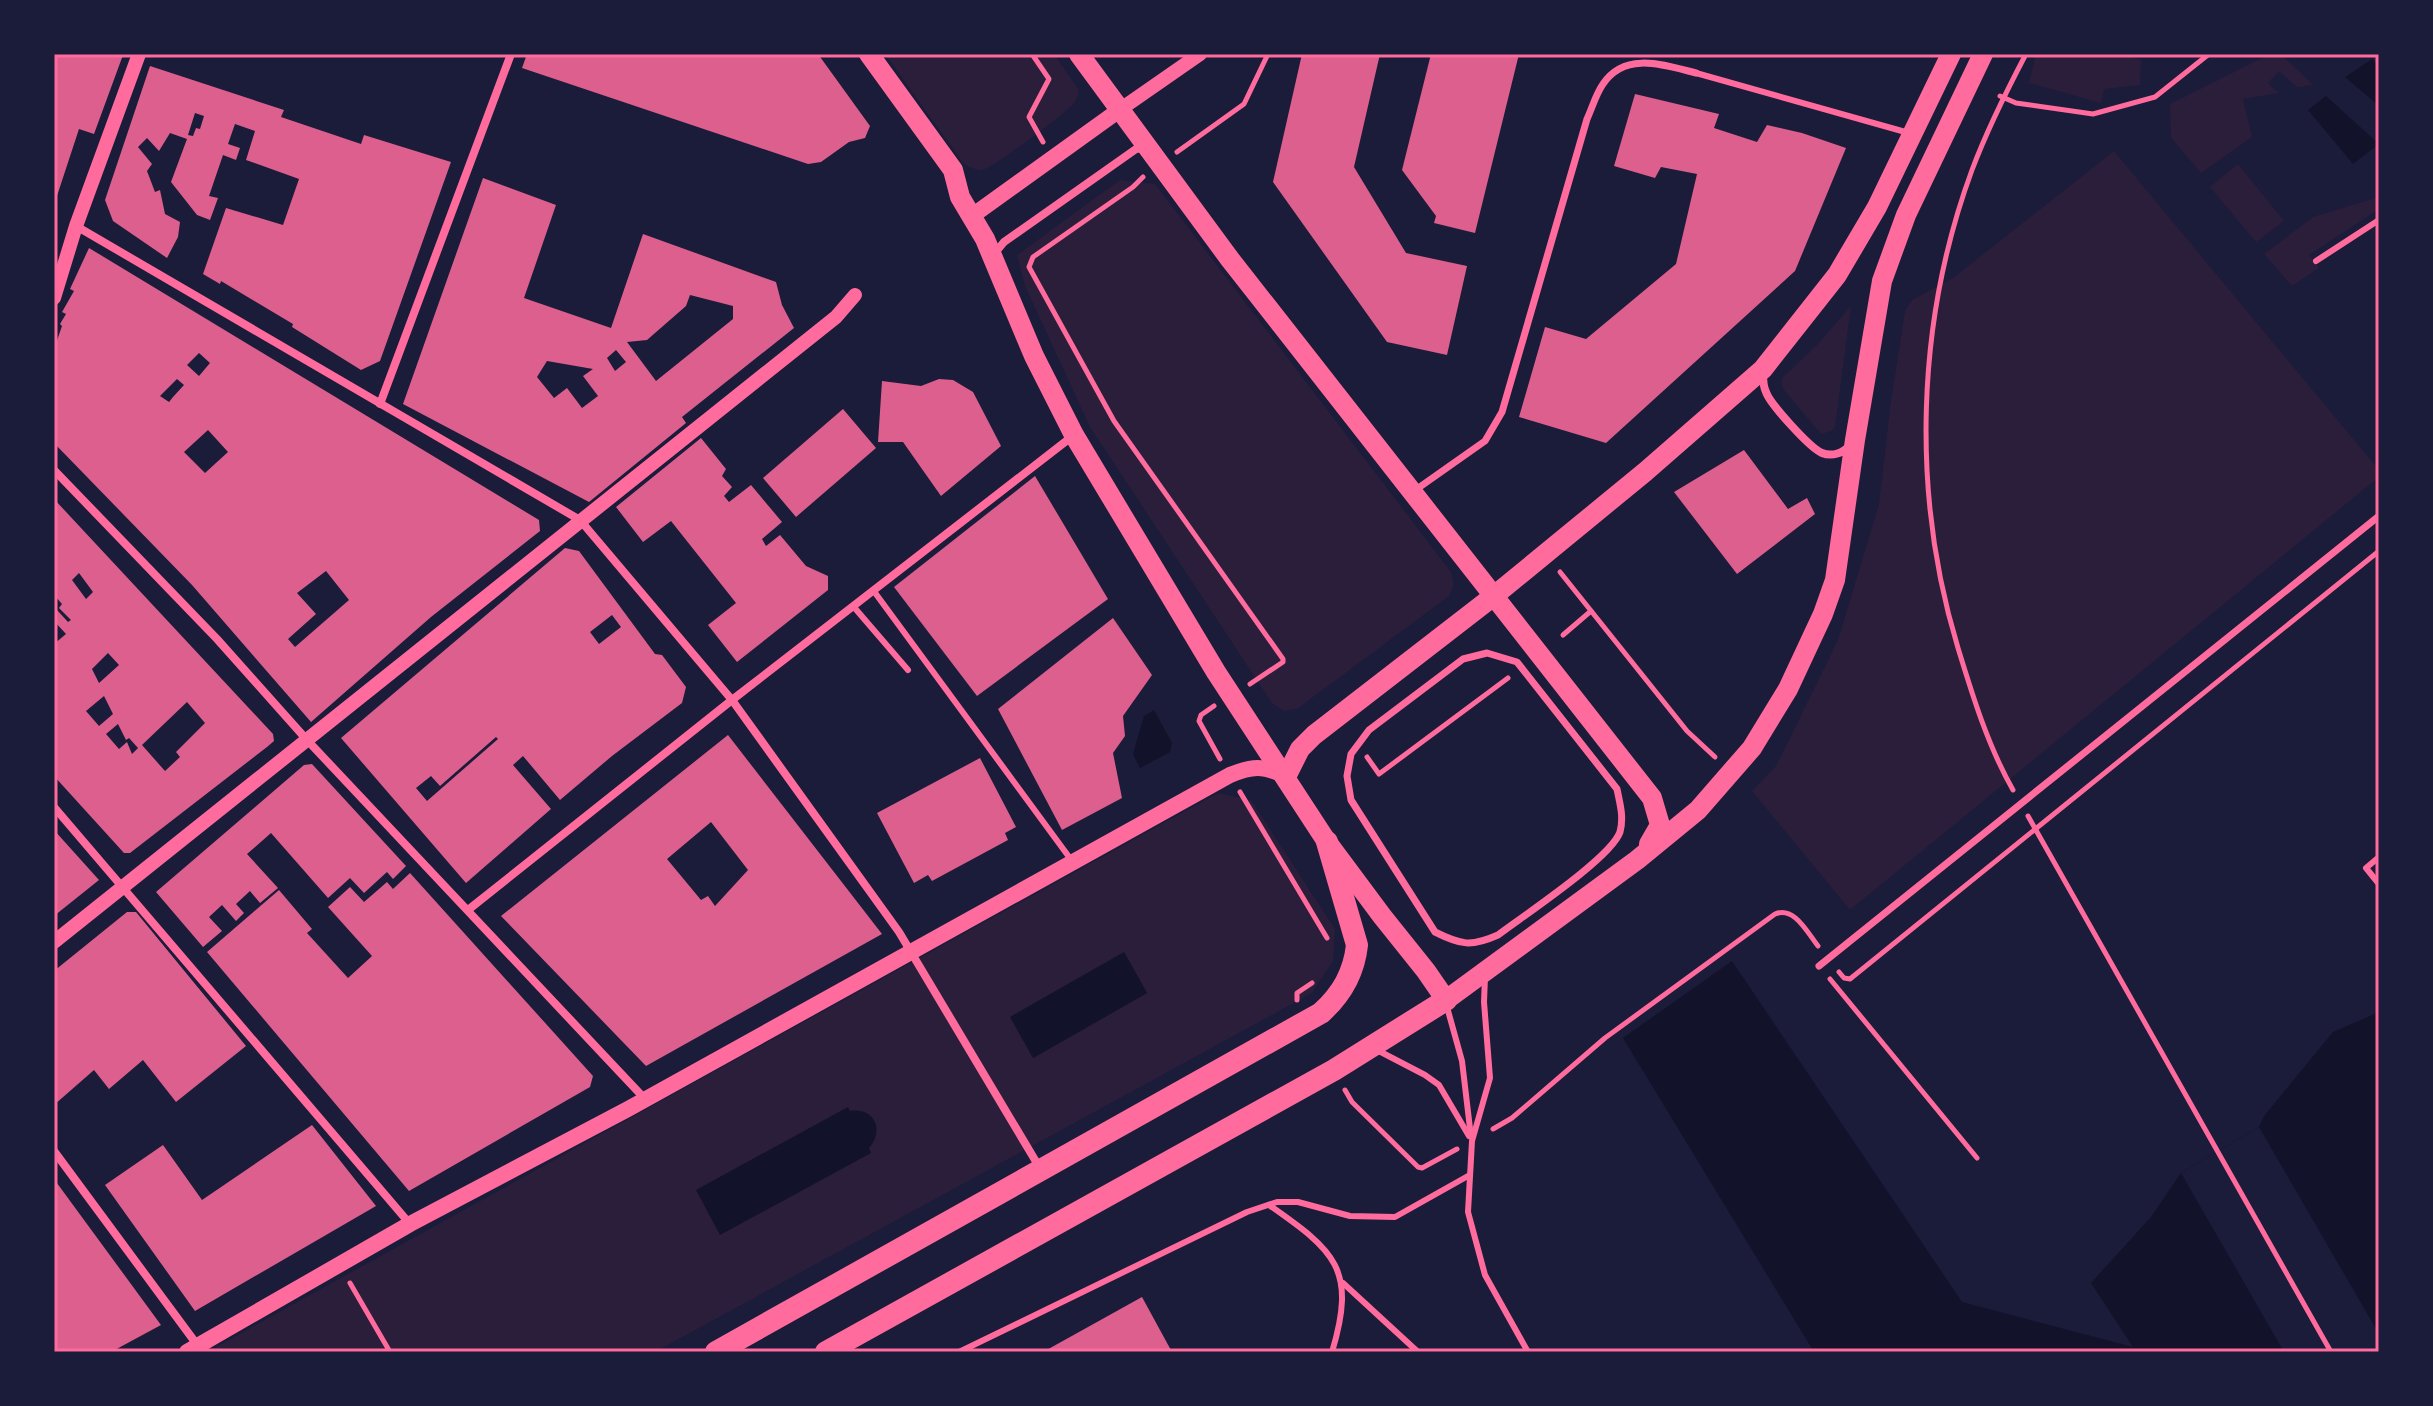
<svg xmlns="http://www.w3.org/2000/svg" width="2433" height="1406" font-family="'Sofia Sans Condensed',sans-serif">
	<style>
		.green { fill: #2a1e3b; fill-rule: evenodd }
		.water { fill: #12122b }
		.pier { fill: #1b1b3a }
		.building { fill: #dd5f8e; fill-rule: evenodd }
		.lines { fill: none; stroke-linecap: round; stroke-linejoin: round }
		.path { stroke: #ff6b9d; stroke-width: 5 }
		.service { stroke: #ff6b9d; stroke-width: 6 }
		.pedestrian { stroke: #ff6b9d; stroke-width: 7 }
		.minor { stroke: #ff6b9d; stroke-width: 8 }
		.tertiary { stroke: #ff6b9d; stroke-width: 14 }
		.secondary { stroke: #ff6b9d; stroke-width: 16 }
		.primary { stroke: #ff6b9d; stroke-width: 20 }
		.trunk { stroke: #ff6b9d; stroke-width: 22 }
		.neatline { fill: none; stroke: #ff6b9d; stroke-width: 3 }
	</style>
	<rect width="100%" height="100%" fill="#1b1b3a"/>
	<!-- green -->
	<g class="green">
		<path d="M885,54H1054L1079,90C1078,95 1077,98 1075,102C1069,111 991,170 982,170C977,171 969,166 964,164Z"/>
		<polygon points="2036,54 2123,54 2141,60 2140,85 2104,89 2101,103 2029,83"/>
		<polygon points="2270,54 2281,54 2313,85 2297,87 2279,71 2268,83 2279,93 2243,99 2252,137 2201,173 2171,138 2170,104"/>
		<polygon points="2114,151 2379,470 2379,477 1850,910 1752,791 1776,766 1838,640 1879,504 1890,408 1905,311 1912,300 1953,278"/>
		<polygon points="2238,164 2284,221 2256,242 2210,187"/>
		<polygon points="1120,180 1155,184 1451,572 1454,585 1449,596 1297,709 1284,711 1272,703 1090,427 1025,286 1017,255"/>
		<polygon points="2379,197 2379,209 2309,255 2319,268 2292,286 2264,254 2313,217"/>
		<polygon points="1851,306 1835,426 1832,431 1821,434 1784,390 1782,386 1782,378 1816,346"/>
		<path d="M1218,793L1251,800L1335,929L1333,961L1312,993L655,1352H207ZM1124,952L1147,993L1033,1058Z"/>
	</g>
	<!-- water -->
	<g class="water">
		<polygon points="2372,59 2379,67 2379,106 2345,77"/>
		<polygon points="2326,96 2379,144 2353,164 2308,110"/>
		<polygon points="1154,710 1172,743 1170,752 1140,768 1133,754 1144,716"/>
		<polygon points="1124,952 1147,993 1033,1058 1010,1017"/>
		<polygon points="1732,961 1962,1302 2133,1347 2091,1283 2151,1217 2181,1173 2259,1127 2264,1116 2333,1032 2379,1012 2379,1352 1814,1352 1623,1038"/>
		<path d="M848,1107L850,1111C874,1107 885,1130 869,1148L871,1153L720,1235L696,1190Z"/>
	</g>
	<!-- pier -->
	<polygon class="pier" points="2259,1127 2379,1334 2379,1352 2284,1352 2181,1173"/>
	<!-- building -->
	<g class="building">
		<polygon points="54,54 123,55 94,134 79,129 55,202"/>
		<polygon points="527,54 818,54 870,126 865,138 849,142 821,162 808,164 522,68"/>
		<polygon points="1302,54 1380,54 1354,167 1406,253 1467,266 1447,355 1387,342 1273,182"/>
		<polygon points="1431,54 1519,54 1475,233 1434,223 1436,216 1402,170"/>
		<path d="M150,66L284,110L281,117L361,144L364,135L451,162L380,361L361,370L292,327L293,324L221,281L220,284L203,274L226,208L283,225L299,179L246,160L255,131L235,124L228,144L240,148L236,160L223,155L209,196L218,198L210,220L197,215L171,182L187,139L170,133L159,151L147,138L138,147L152,164L147,171L155,192L160,190L165,214L180,222L178,237L167,258L113,221L105,200ZM195,113L204,116L200,129L196,128L193,136L188,135Z"/>
		<polygon points="1635,94 1719,114 1714,128 1757,142 1767,125 1802,133 1846,148 1795,271 1606,443 1519,417 1545,327 1586,339 1676,264 1697,174 1661,167 1655,178 1614,166"/>
		<path d="M483,178L556,205L524,298L611,328L643,234L776,282L782,305L794,328L682,417L686,423L589,502L403,404ZM690,295L733,306V319L656,381L627,342L647,340L686,306ZM616,350L626,362L615,371L607,358ZM547,361L593,369L583,376L598,396L582,408L567,388L554,398L537,377Z"/>
		<path d="M89,248L539,520L540,531L431,617L311,722L192,585L54,443V349L62,326L60,324L66,314L62,312L74,291L70,289ZM199,353L210,363L199,376L187,365ZM177,379L184,385L173,397L169,402L160,396ZM208,430L228,452L205,473L184,452ZM326,571L349,600L295,647L288,639L316,614L297,593Z"/>
		<polygon points="939,379 953,380 973,392 1001,446 941,496 903,442 878,442 882,381 921,386"/>
		<polygon points="843,409 876,448 796,517 763,478"/>
		<polygon points="701,438 726,469 722,476 732,487 724,496 729,502 751,485 782,522 762,539 766,546 780,535 806,566 828,576 828,590 737,662 708,625 736,603 671,521 643,542 616,507"/>
		<polygon points="1744,450 1788,509 1807,498 1815,514 1737,574 1674,492"/>
		<polygon points="1035,476 1108,599 977,696 894,587"/>
		<path d="M54,499L273,734L274,741L267,747L130,853H124L54,776V644L66,634L54,621V613L57,610L68,622L71,620L59,608L62,604L54,595ZM79,573L93,592L86,599L72,580ZM108,653L119,665L99,683L92,669ZM104,696L113,714L99,726L86,711ZM187,702L205,723L176,752L180,757L165,771L142,745ZM118,724L126,740L129,738L138,748L132,754L127,742L119,749L106,734Z"/>
		<path d="M565,548L579,551L655,654L662,655L686,687L682,703L612,756L560,800L523,756L513,765L551,809L466,883L341,738ZM612,615L621,627L599,644L590,632ZM496,737L498,739L427,801L416,788L431,776L440,786Z"/>
		<polygon points="1113,618 1152,675 1123,716 1125,736 1113,753 1122,798 1062,830 998,709"/>
		<path d="M728,735L882,934L646,1066L501,916ZM711,822L748,870L715,906L708,896L701,900L667,859Z"/>
		<polygon points="980,758 1016,827 1005,833 1008,840 932,881 928,875 914,883 877,813"/>
		<polygon points="312,764 406,866 393,879 387,872 364,893 350,878 328,898 271,833 247,854 278,888 260,903 250,891 236,904 244,913 236,921 222,905 209,917 222,931 203,947 156,892 304,765"/>
		<polygon points="54,830 99,880 54,916"/>
		<polygon points="410,873 593,1076 590,1087 409,1191 207,952 279,890 312,929 307,933 348,978 372,956 328,907 350,887 364,902 387,882 393,889"/>
		<polygon points="127,912 136,912 246,1046 176,1102 143,1060 109,1089 94,1070 54,1105 54,971"/>
		<polygon points="312,1125 376,1206 195,1311 105,1185 163,1145 202,1200"/>
		<polygon points="54,1179 161,1325 111,1352 54,1352"/>
		<polygon points="1142,1297 1172,1352 1043,1352"/>
	</g>
	<g class="lines">
		<!-- path -->
		<g class="path">
			<polyline points="1032,54 1049,79 1029,117 1043,142"/>
			<polyline points="2000,96 2016,103 2093,114 2155,97 2209,54"/>
			<polyline points="1177,152 1244,104 1268,54"/>
			<polyline points="1143,177 1133,187 1033,257 1029,267 1114,421 1283,659 1283,662 1250,684"/>
			<polyline points="1560,572 1687,731 1715,757"/>
			<polyline points="1563,635 1591,611"/>
			<polyline points="1214,706 1201,715 1199,721 1220,759"/>
			<polyline points="1367,757 1379,774 1508,678"/>
			<path d="M2013,790C1988,746 1973,697 1958,648C1911,494 1916,322 1972,170C1987,130 2006,92 2026,54"/>
			<polyline points="1240,792 1327,938"/>
			<polyline points="2028,816 2331,1352"/>
			<polyline points="1839,972 1844,978 1850,979 2379,551"/>
			<polyline points="1830,979 1977,1158"/>
			<polyline points="1297,1000 1297,993 1312,983"/>
			<polyline points="1345,1090 1352,1102 1418,1167 1422,1168 1457,1149"/>
			<path d="M1493,1129L1512,1118L1605,1038L1775,914C1794,906 1807,932 1818,946"/>
			<polyline points="350,1283 390,1352"/>
		</g>
		<!-- service -->
		<g class="service">
			<polyline points="1696,73 1909,133"/>
			<polyline points="2316,261 2379,220"/>
			<polyline points="873,590 1072,861"/>
			<polyline points="853,606 908,670"/>
			<polyline points="2379,857 2366,868 2379,884"/>
			<polyline points="1485,977 1484,1002 1490,1078 1472,1141 1468,1212 1485,1275 1528,1352"/>
			<polyline points="1447,1007 1462,1061 1471,1137"/>
			<polyline points="1375,1049 1425,1075 1439,1085 1469,1136"/>
			<path d="M1269,1205C1335,1251 1357,1269 1332,1352"/>
			<polyline points="1343,1283 1418,1352"/>
			<polyline points="959,1352 1247,1212 1277,1202 1298,1202 1350,1216 1395,1217 1468,1176"/>
		</g>
		<!-- pedestrian -->
		<g class="pedestrian">
			<path d="M1414,491L1485,441L1502,412L1587,119C1592,108 1596,94 1603,84C1625,51 1664,65 1696,73"/>
			<path d="M1487,653L1517,662L1617,789C1620,804 1624,817 1620,832C1611,858 1523,916 1498,935C1471,947 1461,945 1435,932L1351,800L1347,776L1351,754L1369,730L1463,659Z"/>
			<polyline points="1819,966 2379,516"/>
		</g>
		<!-- minor -->
		<g class="minor">
			<polyline points="76,226 580,520 732,700 899,932 1041,1170"/>
			<polyline points="994,254 1004,242 1136,149 1145,148"/>
			<path d="M1763,374C1763,380 1763,386 1766,392C1770,404 1810,448 1822,453C1832,457 1844,453 1850,445"/>
			<polyline points="380,404 511,54"/>
			<polyline points="54,470 217,639 307,740 645,1099"/>
			<polyline points="54,807 410,1224"/>
			<polyline points="468,910 732,700 1074,435"/>
			<polyline points="54,1151 198,1346"/>
		</g>
		<!-- tertiary -->
		<g class="tertiary">
			<polyline points="1118,111 1200,54"/>
			<polyline points="54,298 76,226 139,54"/>
			<polyline points="54,942 836,317 855,295"/>
		</g>
		<!-- secondary -->
		<g class="secondary">
			<polyline points="972,216 1118,111"/>
			<path d="M187,1352L410,1224L628,1109L1230,775C1252,766 1263,765 1285,776"/>
		</g>
		<!-- primary -->
		<g class="primary">
			<polyline points="869,54 953,170 960,197 985,239 1034,356 1074,435 1216,672 1327,842 1382,916 1426,971 1446,1000 1637,860 1698,810 1752,748 1788,689 1823,614 1835,580 1855,440 1882,281 1906,215 1983,54"/>
			<polyline points="1079,54 1229,258 1652,798 1660,825 1649,844"/>
			<polyline points="1286,777 1300,749 1314,735 1495,595 1645,472 1763,369 1837,275 1877,207 1951,54"/>
		</g>
		<!-- trunk -->
		<g class="trunk">
			<path d="M716,1352L1321,1013C1342,994 1354,973 1357,945L1327,842"/>
			<polyline points="826,1352 1334,1070 1446,1000"/>
		</g>
	</g>
	<!-- border -->
	<rect width="2433" height="1406" fill="none" stroke="#1b1b3a" stroke-width="112"/>
	<rect x="56" y="56" width="2321" height="1294" class="neatline"/>
</svg>
